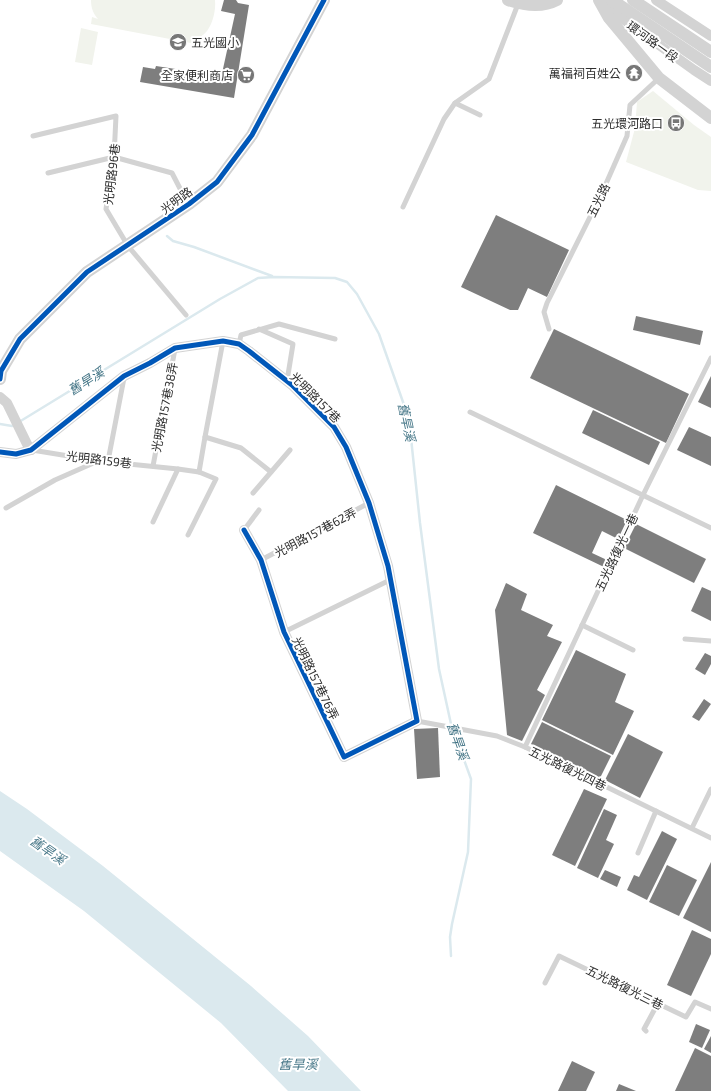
<svg xmlns="http://www.w3.org/2000/svg" width="711" height="1091" font-family="'Exo 2','Noto Sans TC',sans-serif">
	<style>
		.green { fill: #f1f3ec }
		.water { fill: #dbe9ee }
		.lines { fill: none; stroke-linecap: round; stroke-linejoin: round }
		.stream { stroke: #dbe9ee; stroke-width: 2.5 }
		.building { fill: #7e7e7e }
		.service { stroke: #d3d3d3; stroke-width: 5 }
		.minor { stroke: #d3d3d3; stroke-width: 10 }
		.tertiary { stroke: #d3d3d3; stroke-width: 12 }
		.cycleway-casing { stroke: #fff; stroke-width: 8 }
		.cycleway { stroke: #0057b8; stroke-width: 5 }
		.labels { text-anchor: middle; dominant-baseline: central; stroke-width: 4; stroke-linejoin: round; paint-order: stroke }
		.street-label { font-size: 12px; fill: #2e2e2e; stroke: #fff }
		.poi-label { font-size: 12px; fill: #2e2e2e; stroke: #fff; text-anchor: end }
		.water-label { font-size: 13px; font-style: italic; fill: #457687; stroke: #fff }
	</style>
	<rect width="100%" height="100%" fill="#fff"/>
	<!-- green -->
	<g class="green">
		<path d="M91,0H215C216,10 213,23 207,31C203,36 196,39 191,43L91,24L92,17L98,19C93,13 91,8 91,0Z"/>
		<polygon points="81,28 98,32 92,65 75,62"/>
		<polygon points="653,91 694,125 711,137 711,191 698,190 626,162 635,128 637,102"/>
	</g>
	<!-- water -->
	<polygon class="water" points="0,791 27,809 103,866 251,986 308,1036 361,1091 288,1091 221,1023 84,911 0,851"/>
	<g class="lines">
		<!-- stream -->
		<g class="stream">
			<polyline points="167,236 173,241 194,247 272,276"/>
			<polyline points="19,422 220,299 258,278 274,277 335,278 347,282 357,294 379,334 409,419 420,523 439,669 451,724 471,779 468,852 452,924 450,937 451,956"/>
			<polyline points="0,424 12,426 15,424"/>
		</g>
	</g>
	<!-- building -->
	<g class="building">
		<polygon points="224,0 236,0 238,3 249,5 234,98 140,82 143,67 155,69 156,66 182,70 181,76 213,81 217,77 221,78 235,14 221,11"/>
		<polygon points="496,215 569,250 547,297 528,288 518,310 510,310 461,287"/>
		<polygon points="636,316 703,331 700,345 633,330"/>
		<polygon points="554,329 689,394 666,443 530,378"/>
		<polygon points="711,376 711,408 698,402"/>
		<polygon points="593,410 660,442 649,465 582,433"/>
		<polygon points="689,427 711,437 711,466 677,450"/>
		<polygon points="556,485 627,520 618,539 602,531 592,553 607,560 604,567 533,533"/>
		<polygon points="636,524 706,559 694,583 624,548"/>
		<polygon points="506,583 527,594 521,610 553,625 547,636 562,642 537,690 545,695 522,741 507,735 495,610"/>
		<polygon points="702,587 711,591 711,621 691,611"/>
		<polygon points="576,650 626,674 615,702 634,711 613,755 542,720"/>
		<polygon points="705,653 711,656 711,664 705,675 695,669"/>
		<polygon points="704,699 711,704 699,721 692,717"/>
		<polygon points="542,722 611,756 600,778 531,744"/>
		<polygon points="438,728 440,777 417,779 414,729"/>
		<polygon points="628,734 663,752 640,798 605,780"/>
		<polygon points="584,789 607,799 575,866 552,855"/>
		<polygon points="604,809 617,815 606,840 614,844 598,878 577,868"/>
		<polygon points="662,831 677,839 647,900 627,890 634,875 639,877"/>
		<polygon points="711,862 711,932 683,918"/>
		<polygon points="667,865 697,880 679,916 649,902"/>
		<polygon points="605,870 621,877 617,887 600,879"/>
		<polygon points="692,930 711,939 711,954 691,996 667,985"/>
		<polygon points="696,1024 710,1030 702,1048 689,1042"/>
		<polygon points="711,1036 711,1053 704,1049"/>
		<polygon points="695,1048 711,1056 711,1091 675,1091"/>
		<polygon points="572,1061 595,1072 586,1091 558,1091"/>
		<polygon points="619,1084 636,1091 616,1091"/>
	</g>
	<g class="lines">
		<!-- service -->
		<g class="service">
			<polyline points="455,103 480,115"/>
			<polyline points="33,136 116,116 114,157 106,209 128,246 186,315"/>
			<polyline points="48,173 114,157 172,173 188,204"/>
			<polyline points="403,207 444,119 455,103 489,79 518,4"/>
			<polyline points="259,329 293,344 287,381"/>
			<polyline points="549,329 544,312 547,303 601,195 627,136 630,105 658,79"/>
			<polyline points="239,344 241,335 279,324 335,339"/>
			<polyline points="470,412 711,528"/>
			<polyline points="205,437 241,448 271,472"/>
			<polyline points="32,450 99,461 178,469 199,472 216,479 188,535"/>
			<polyline points="108,461 124,378"/>
			<polyline points="153,466 175,349"/>
			<polyline points="199,472 205,437 223,341"/>
			<polyline points="253,493 290,450"/>
			<polyline points="6,508 55,480 98,461"/>
			<polyline points="153,522 178,469"/>
			<polyline points="244,530 259,510"/>
			<polyline points="261,560 369,503"/>
			<polyline points="582,625 633,650"/>
			<polyline points="284,632 390,580"/>
			<polyline points="685,639 711,641"/>
			<polyline points="417,721 497,736 525,747 711,838"/>
			<polyline points="525,747 643,495 711,358"/>
			<polyline points="692,828 711,789"/>
			<polyline points="638,853 656,811"/>
			<polyline points="545,983 559,956 686,1017 695,1002 711,1009"/>
			<polyline points="646,1031 644,1029 658,1003"/>
		</g>
		<!-- minor -->
		<g class="minor">
			<polyline points="656,0 711,36"/>
			<polyline points="602,4 694,70 711,81"/>
			<polyline points="0,397 7,403 27,444 31,450"/>
			<polyline points="0,452 16,454 31,450 124,376 150,363 175,348 223,341 239,344 249,351 292,385 334,427 346,447 369,503 388,566 417,721 344,757 284,632 261,560 244,530"/>
		</g>
		<!-- tertiary -->
		<g class="tertiary">
			<path d="M508,0C523,5 542,8 557,0"/>
			<polyline points="599,0 609,18 659,78 711,118"/>
			<polyline points="612,0 711,67"/>
			<polyline points="633,0 711,52"/>
			<polyline points="0,379 1,371 20,339 87,272 189,204 217,182 252,135 324,0"/>
		</g>
		<defs>
			<g id="cycleway">
				<polyline points="0,379 1,371 20,339 87,272 189,204 217,182 252,135 324,0"/>
				<polyline points="0,452 16,454 31,450 124,376 150,363 175,348 223,341 239,344 249,351 292,385 334,427 346,447 369,503 388,566 417,721 344,757 284,632 261,560 244,530"/>
			</g>
		</defs>
		<!-- cycleway casing -->
		<use href="#cycleway" class="cycleway-casing"/>
		<!-- cycleway -->
		<use href="#cycleway" class="cycleway"/>
	</g>
	<!-- icons -->
	<defs>
		<symbol id="school-disc" viewBox="-11 -11 22 22"><circle r="9.5" fill="#777" stroke="#fff"/><path d="M0-5L7-2L0 1L-7-2ZM-4 1L0 2.5L4 1V4Q0 6-4 4Z" fill="#fff"/></symbol>
		<symbol id="temple-disc" viewBox="-11 -11 22 22"><circle r="9.5" fill="#777" stroke="#fff"/><path d="M0-6L5-2H3V0L6.5 2.5H4V6H1.5V3h-3V6H-4V2.5H-6.5L-3 0V-2H-5Z" fill="#fff"/></symbol>
		<symbol id="supermarket-disc" viewBox="-11 -11 22 22"><circle r="9.5" fill="#777" stroke="#fff"/><path d="M-6-5.5h2.5l.6 2H6L4.5 2H-2.5L-4.4-4H-6ZM-1.5 3.2a1.3 1.3 0 1 0 .1 0ZM3 3.2a1.3 1.3 0 1 0 .1 0Z" fill="#fff"/></symbol>
		<symbol id="bus-disc" viewBox="-11 -11 22 22"><circle r="9.5" fill="#777" stroke="#fff"/><path d="M-5-6H5V4H4V6H2V4H-2V6H-4V4H-5ZM-3.5-4V0h7V-4ZM-3.5 1.2v1.5H-2V1.2ZM2 1.2v1.5H3.5V1.2Z" fill="#fff"/></symbol>
	</defs>
	<g fill-rule="evenodd">
		<use href="#school-disc" x="168" y="32" width="20" height="20"/>
		<use href="#temple-disc" x="624" y="63" width="20" height="20"/>
		<use href="#supermarket-disc" x="236" y="65" width="20" height="20"/>
		<use href="#bus-disc" x="666" y="113" width="20" height="20"/>
	</g>
	<g class="labels">
		<!-- street labels -->
		<g class="street-label">
			<text transform="translate(653 41) rotate(36)">環河路一段</text>
			<text transform="translate(111 174) rotate(-83)">光明路96巷</text>
			<text transform="translate(176 200) rotate(-36)">光明路</text>
			<text transform="translate(598 200) rotate(-64)">五光路</text>
			<text transform="translate(316 397) rotate(45)">光明路157巷</text>
			<text transform="translate(164 407) rotate(-79)">光明路157巷38弄</text>
			<text transform="translate(99 459) rotate(7)">光明路159巷</text>
			<text transform="translate(315 532) rotate(-28)">光明路157巷62弄</text>
			<text transform="translate(616 552) rotate(-65)">五光路復光一巷</text>
			<text transform="translate(316 678) rotate(64)">光明路157巷76弄</text>
			<text transform="translate(568 768) rotate(26)">五光路復光四巷</text>
			<text transform="translate(625 987) rotate(26)">五光路復光三巷</text>
		</g>
		<!-- poi labels -->
		<g class="poi-label">
			<text x="191" y="42" text-anchor="start">五光國小</text>
			<text x="621" y="73">萬福祠百姓公</text>
			<text x="233" y="75">全家便利商店</text>
			<text x="663" y="123">五光環河路口</text>
		</g>
		<!-- water labels -->
		<g class="water-label">
			<text transform="translate(86 381) rotate(-32)">舊旱溪</text>
			<text transform="translate(407 422) rotate(78)">舊旱溪</text>
			<text transform="translate(458 741) rotate(71)">舊旱溪</text>
			<text transform="translate(48 850) rotate(35)">舊旱溪</text>
			<text x="298" y="1064">舊旱溪</text>
		</g>
	</g>
</svg>
